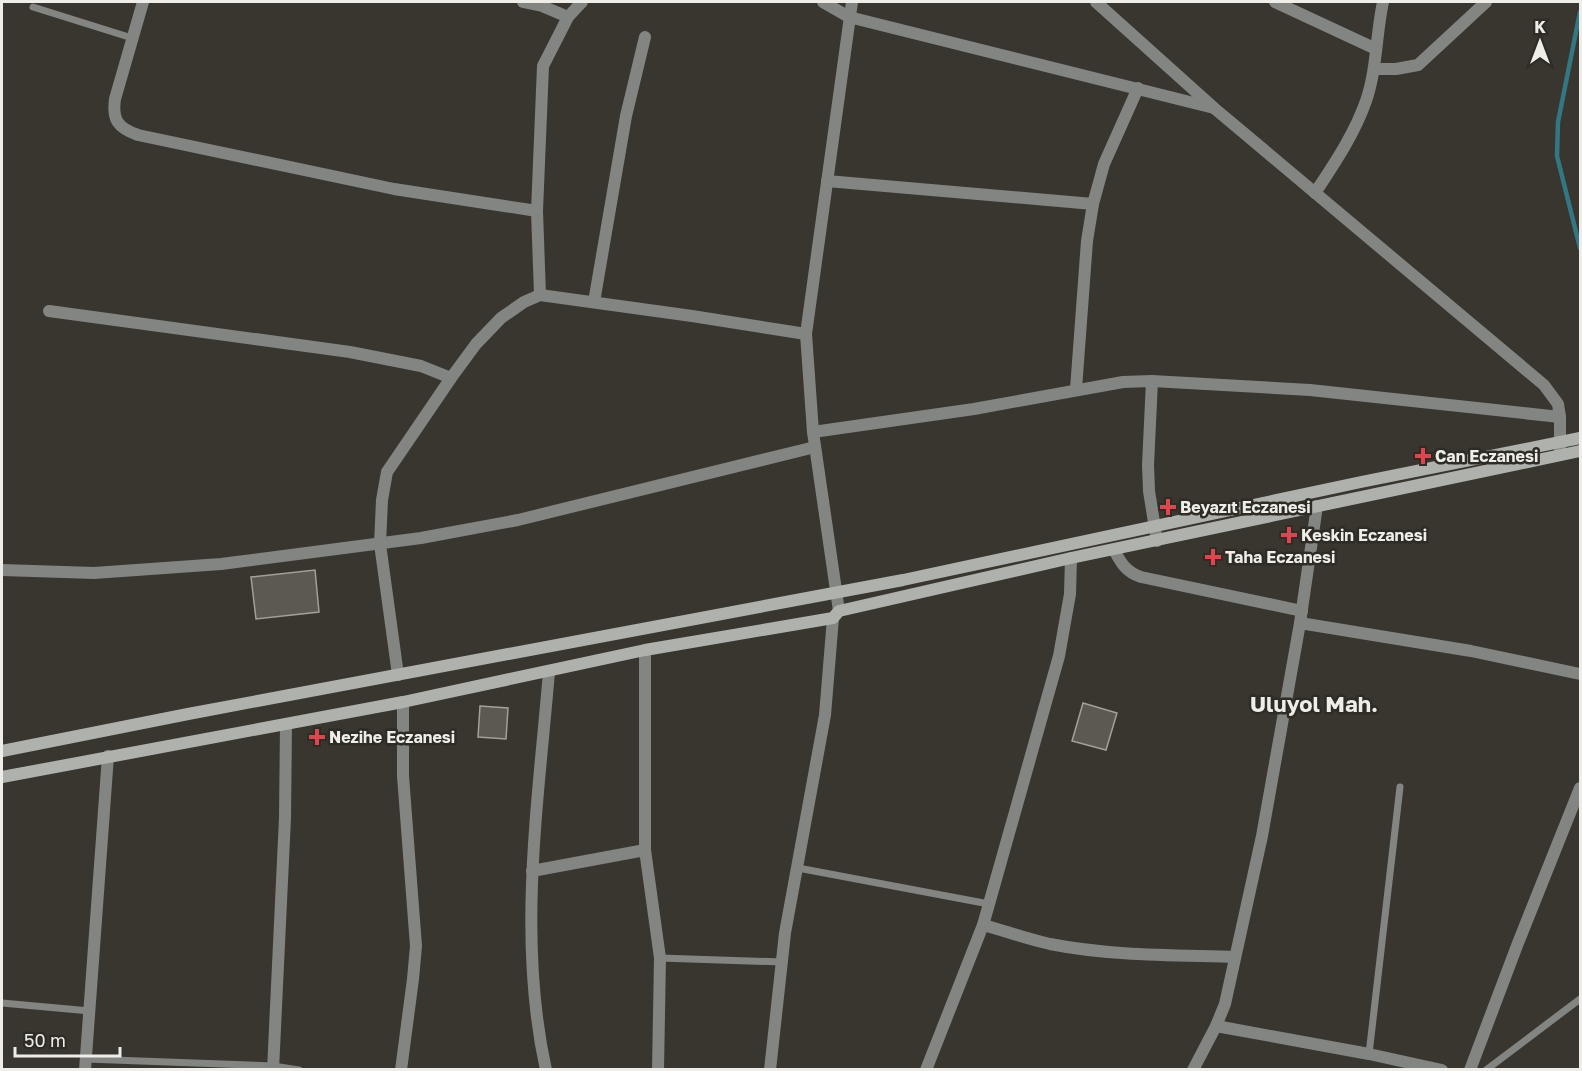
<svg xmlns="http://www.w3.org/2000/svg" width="1582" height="1071" font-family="'Golos Text',sans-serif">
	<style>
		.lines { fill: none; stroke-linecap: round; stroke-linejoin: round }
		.stream { stroke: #337783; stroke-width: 4.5 }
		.building { fill: #5b5951; stroke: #a2a098; stroke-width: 1.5 }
		.service { stroke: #838582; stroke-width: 7 }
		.minor { stroke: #838582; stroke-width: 12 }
		.tertiary { stroke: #838582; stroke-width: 12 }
		.secondary { stroke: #afb2ac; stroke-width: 12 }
		.health-dot { fill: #e0444e; stroke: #2e2c25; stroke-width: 2 }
		.labels { text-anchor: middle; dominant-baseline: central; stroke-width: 5; stroke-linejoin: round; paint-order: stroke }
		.poi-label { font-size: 16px; font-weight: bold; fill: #eeede8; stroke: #2e2c25; text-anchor: start }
		.district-label { font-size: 22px; font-weight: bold; fill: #eeede8; stroke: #2e2c25 }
	</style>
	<rect width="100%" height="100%" fill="#38362f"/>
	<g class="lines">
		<!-- stream -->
		<polyline class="stream" points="1580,12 1558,122 1557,156 1580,248"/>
	</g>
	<!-- building -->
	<g class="building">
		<polygon points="315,570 319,612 256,619 251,577"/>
		<polygon points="1083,703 1117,713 1106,750 1072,741"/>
		<polygon points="480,706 508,708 506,739 478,737"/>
	</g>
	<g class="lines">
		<!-- service -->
		<g class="service">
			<polyline points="33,7 132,38"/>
			<polyline points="798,868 989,904"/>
			<polyline points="660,958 782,962"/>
			<polyline points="2,1003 90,1011"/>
			<polyline points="1369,1054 1400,787"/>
			<polyline points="86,1059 273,1066 299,1070"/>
			<polyline points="1486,1070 1580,999"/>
		</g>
		<!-- minor -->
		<g class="minor">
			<path d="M143,2L115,99C112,120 118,128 138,135L394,189L537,211"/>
			<polyline points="523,2 542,6 568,17"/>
			<polyline points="823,2 849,17 1214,108"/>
			<polyline points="1275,2 1376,49"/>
			<polyline points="1374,69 1396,69 1418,65 1486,2"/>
			<polyline points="827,181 1093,204"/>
			<path d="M1315,193C1334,164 1354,135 1366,101C1377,69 1376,34 1383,2"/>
			<polyline points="540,295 537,211 543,66 568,17 582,2"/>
			<polyline points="594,302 626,116 645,37"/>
			<polyline points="49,311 350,352 421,366 451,378"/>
			<polyline points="1152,381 1148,465 1149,491 1157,541"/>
			<polyline points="1076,389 1087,241 1093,204 1104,164 1138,88"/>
			<polyline points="813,432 974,409 1123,382 1152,381 1310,390 1560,417"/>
			<path d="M1114,550C1121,563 1126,572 1141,577L1302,611"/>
			<polyline points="2,570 94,573 221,564 421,538 518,520 815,447"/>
			<polyline points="839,611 813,432 806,334 852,2"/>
			<polyline points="1300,623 1471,651 1580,674"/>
			<polyline points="645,650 645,850 660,958 658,1070"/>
			<polyline points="398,675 380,544 382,500 387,472 451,378 476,344 501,318 524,302 540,295 692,316 806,334"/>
			<polyline points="532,871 645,850"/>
			<path d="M983,925C1005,931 1028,939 1050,944C1111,956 1174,955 1235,957"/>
			<polyline points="1216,1026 1369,1054 1442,1070"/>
			<polyline points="85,1070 108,756"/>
			<polyline points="273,1070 285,818 286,725"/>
			<polyline points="401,1070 413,979 416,946 403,776 403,702"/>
			<path d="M546,1070C517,939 538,804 549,672"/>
			<polyline points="770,1070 785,933 825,715 833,618"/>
			<polyline points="926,1070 983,925 989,904 1059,656 1070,594 1071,558"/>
			<polyline points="1193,1070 1216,1026 1225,1004 1262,836 1300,623 1317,506"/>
			<polyline points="1470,1070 1518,943 1580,788"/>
		</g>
		<!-- tertiary -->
		<polyline class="tertiary" points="1096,2 1214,108 1544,385 1558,404 1560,417 1560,452"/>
		<!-- secondary -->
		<g class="secondary">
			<polyline points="2,751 188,714 903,580 1361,482 1580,438"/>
			<polyline points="2,777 403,702 645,650 833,618 839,611 1071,558 1580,451"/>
		</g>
	</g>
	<!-- markers -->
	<g class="health-dot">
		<path d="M1420 447h6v6h6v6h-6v6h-6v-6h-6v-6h6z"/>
		<path d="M1165 498h6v6h6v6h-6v6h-6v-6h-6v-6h6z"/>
		<path d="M1286 526h6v6h6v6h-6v6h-6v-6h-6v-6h6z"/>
		<path d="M1210 548h6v6h6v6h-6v6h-6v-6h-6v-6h6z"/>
		<path d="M314 728h6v6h6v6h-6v6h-6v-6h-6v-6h6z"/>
	</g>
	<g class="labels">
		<!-- poi labels -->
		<g class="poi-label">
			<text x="1435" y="456">Can Eczanesi</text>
			<text x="1180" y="507">Beyazıt Eczanesi</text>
			<text x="1301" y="535">Keskin Eczanesi</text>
			<text x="1225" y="557">Taha Eczanesi</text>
			<text x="329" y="737">Nezihe Eczanesi</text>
		</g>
		<!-- district labels -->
		<g class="district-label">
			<text x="1314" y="703">Uluyol Mah.</text>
		</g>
	</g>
	<!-- border -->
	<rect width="1582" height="1071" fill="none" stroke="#eeede8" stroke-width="6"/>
	<!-- north arrow -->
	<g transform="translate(1540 42)" stroke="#2e2c25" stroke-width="4.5" paint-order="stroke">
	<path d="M0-4.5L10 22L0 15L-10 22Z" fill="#eeede8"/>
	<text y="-9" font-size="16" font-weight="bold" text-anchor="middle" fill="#eeede8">K</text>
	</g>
	<!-- scale -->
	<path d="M15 1047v9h105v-9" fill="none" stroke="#eeede8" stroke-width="3"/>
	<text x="24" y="1047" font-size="18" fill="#eeede8" stroke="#2e2c25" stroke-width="4.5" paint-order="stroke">50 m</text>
</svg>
